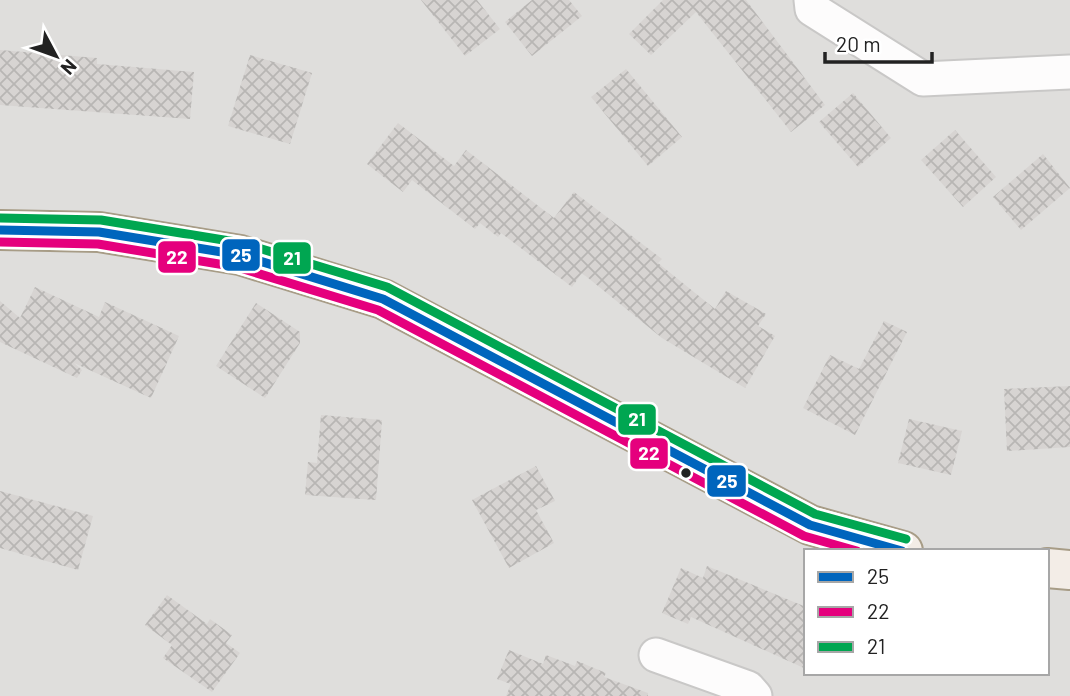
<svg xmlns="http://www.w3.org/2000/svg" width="1070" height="696" font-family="Barlow,sans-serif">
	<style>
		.residential { fill: #dfdedc; fill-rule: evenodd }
		.building { fill: url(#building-cross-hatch) }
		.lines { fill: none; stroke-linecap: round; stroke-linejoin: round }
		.minor-casing { stroke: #c9c8c7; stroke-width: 37 }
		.primary-casing { stroke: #a79c86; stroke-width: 42 }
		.minor { stroke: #fdfcfc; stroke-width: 33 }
		.primary { stroke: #f3ede7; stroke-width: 38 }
		.bus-1-casing { stroke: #fff; stroke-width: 14 }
		.bus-2-casing { stroke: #fff; stroke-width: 14 }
		.bus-3-casing { stroke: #fff; stroke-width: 14 }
		.bus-1 { stroke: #0065bd; stroke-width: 9 }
		.bus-2 { stroke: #e5007d; stroke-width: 9 }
		.bus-3 { stroke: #00a651; stroke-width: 9 }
		.bus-dot { fill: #222; stroke: #fff; stroke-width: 2.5 }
		.line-badge { stroke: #fff; stroke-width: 2.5 }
		.badge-label { font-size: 19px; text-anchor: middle; font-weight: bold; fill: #fff }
	</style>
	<defs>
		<pattern id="building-cross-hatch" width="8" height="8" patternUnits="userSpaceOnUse" patternTransform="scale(1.75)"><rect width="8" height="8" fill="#d7d4d2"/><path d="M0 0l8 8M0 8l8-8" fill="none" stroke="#b8b6b4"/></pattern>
	</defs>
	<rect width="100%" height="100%" fill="#f0eeeb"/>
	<!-- residential -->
	<path class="residential" d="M0,0H1070V696H0ZM806,551H1047V673H806Z"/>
	<!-- building -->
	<g class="building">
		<polygon points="421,0 477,0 500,29 465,56"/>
		<polygon points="532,0 569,0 582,16 532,56 505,22"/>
		<polygon points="663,0 746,0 825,105 791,132 696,12 651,55 629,34"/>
		<polygon points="0,50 97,58 97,64 194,72 190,119 0,105"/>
		<polygon points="250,55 312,73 290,144 228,126"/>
		<polygon points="626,69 682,137 648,166 591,97"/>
		<polygon points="853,93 891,138 858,167 819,122"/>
		<polygon points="398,123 454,166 466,150 554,218 574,192 662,259 658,263 715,309 726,291 766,314 758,326 775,336 745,388 662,338 582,273 572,287 501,233 498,237 480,223 475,229 412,180 403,192 367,164"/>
		<polygon points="955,130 996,177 963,207 921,160"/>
		<polygon points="1043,154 1070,188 1021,230 993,197"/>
		<polygon points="35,287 99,317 105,302 179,336 151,398 74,363 82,370 77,378 0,342 0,301 20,318"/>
		<polygon points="256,303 300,332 300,343 265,398 216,366"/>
		<polygon points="884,321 907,332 855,435 803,408 830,355 859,369"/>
		<polygon points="1070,386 1070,447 1007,451 1004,389"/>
		<polygon points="321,415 382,420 376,500 305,495 308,462 317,463"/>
		<polygon points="909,419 962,431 951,475 898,463"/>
		<polygon points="536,466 555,501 536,510 554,543 509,568 472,500"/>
		<polygon points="0,491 93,516 78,570 0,548"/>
		<polygon points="707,566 806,607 806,669 691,617 688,624 662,613 681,568 703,578"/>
		<polygon points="167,595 207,624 210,619 232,635 226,643 240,653 212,692 163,658 172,645 145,625"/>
		<polygon points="509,650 543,664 546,655 575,666 577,661 606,673 604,677 648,693 648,696 506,696 511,684 497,679"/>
	</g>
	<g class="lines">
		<defs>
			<g id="minor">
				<polyline points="811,0 812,9 923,79 1070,72"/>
				<polyline points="656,655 748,688 755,696"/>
			</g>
			<g id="primary">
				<polyline points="0,230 99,232 240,255 383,299 810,525 903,551"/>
				<polyline points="1047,568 1070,570"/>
			</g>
		</defs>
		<!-- minor casing -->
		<use href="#minor" class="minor-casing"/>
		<!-- primary casing -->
		<use href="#primary" class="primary-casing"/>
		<!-- minor -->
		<use href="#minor" class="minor"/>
		<!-- primary -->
		<use href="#primary" class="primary"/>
		<defs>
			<polyline id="bus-1" points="0,230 99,232 240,255 383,299 810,525 902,551"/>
			<polyline id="bus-2" points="0,242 98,244 237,267 378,310 804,536 857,551"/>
			<polyline id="bus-3" points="0,218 101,220 242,243 387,287 815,514 906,539"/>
		</defs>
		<!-- bus-1 casing -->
		<use href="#bus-1" class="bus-1-casing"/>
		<!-- bus-2 casing -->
		<use href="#bus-2" class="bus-2-casing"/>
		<!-- bus-3 casing -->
		<use href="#bus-3" class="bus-3-casing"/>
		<!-- bus-1 -->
		<use href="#bus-1" class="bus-1"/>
		<!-- bus-2 -->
		<use href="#bus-2" class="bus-2"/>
		<!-- bus-3 -->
		<use href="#bus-3" class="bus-3"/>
	</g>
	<!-- markers -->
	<circle class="bus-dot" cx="686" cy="473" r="6"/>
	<g class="line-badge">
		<rect x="221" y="238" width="40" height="34" rx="7" fill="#0065bd"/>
		<rect x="157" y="240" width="40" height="34" rx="7" fill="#e5007d"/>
		<rect x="272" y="241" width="40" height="34" rx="7" fill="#00a651"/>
		<rect x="617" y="403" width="40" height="33" rx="7" fill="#00a651"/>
		<rect x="629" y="437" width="40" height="33" rx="7" fill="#e5007d"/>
		<rect x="706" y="464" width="41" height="34" rx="7" fill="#0065bd"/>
	</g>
	<g class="badge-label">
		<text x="241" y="262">25</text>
		<text x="177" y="264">22</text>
		<text x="292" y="265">21</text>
		<text x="637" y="426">21</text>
		<text x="649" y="460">22</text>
		<text x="727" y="488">25</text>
	</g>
	<!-- legend -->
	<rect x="804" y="549" width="245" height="126" fill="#ffffff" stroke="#a7a7a7" stroke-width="2"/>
	<rect x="818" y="572" width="35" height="10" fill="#0065bd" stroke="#a7a7a7" stroke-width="2"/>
	<text x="867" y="584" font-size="21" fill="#222222">25</text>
	<rect x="818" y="607" width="35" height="10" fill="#e5007d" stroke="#a7a7a7" stroke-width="2"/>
	<text x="867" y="619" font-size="21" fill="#222222">22</text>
	<rect x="818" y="642" width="35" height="10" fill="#00a651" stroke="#a7a7a7" stroke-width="2"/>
	<text x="867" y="654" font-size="21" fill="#222222">21</text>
	<!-- north arrow -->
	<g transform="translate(56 56) rotate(131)" stroke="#ffffff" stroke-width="5" paint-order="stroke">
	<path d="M0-5L12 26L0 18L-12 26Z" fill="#222222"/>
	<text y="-10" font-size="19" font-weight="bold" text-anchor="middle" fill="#222222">N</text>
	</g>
	<!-- scale -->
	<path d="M825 52v10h107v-10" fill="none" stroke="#222222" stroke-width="3.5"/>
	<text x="836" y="52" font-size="21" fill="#222222" stroke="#ffffff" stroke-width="5" paint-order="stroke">20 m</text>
</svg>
